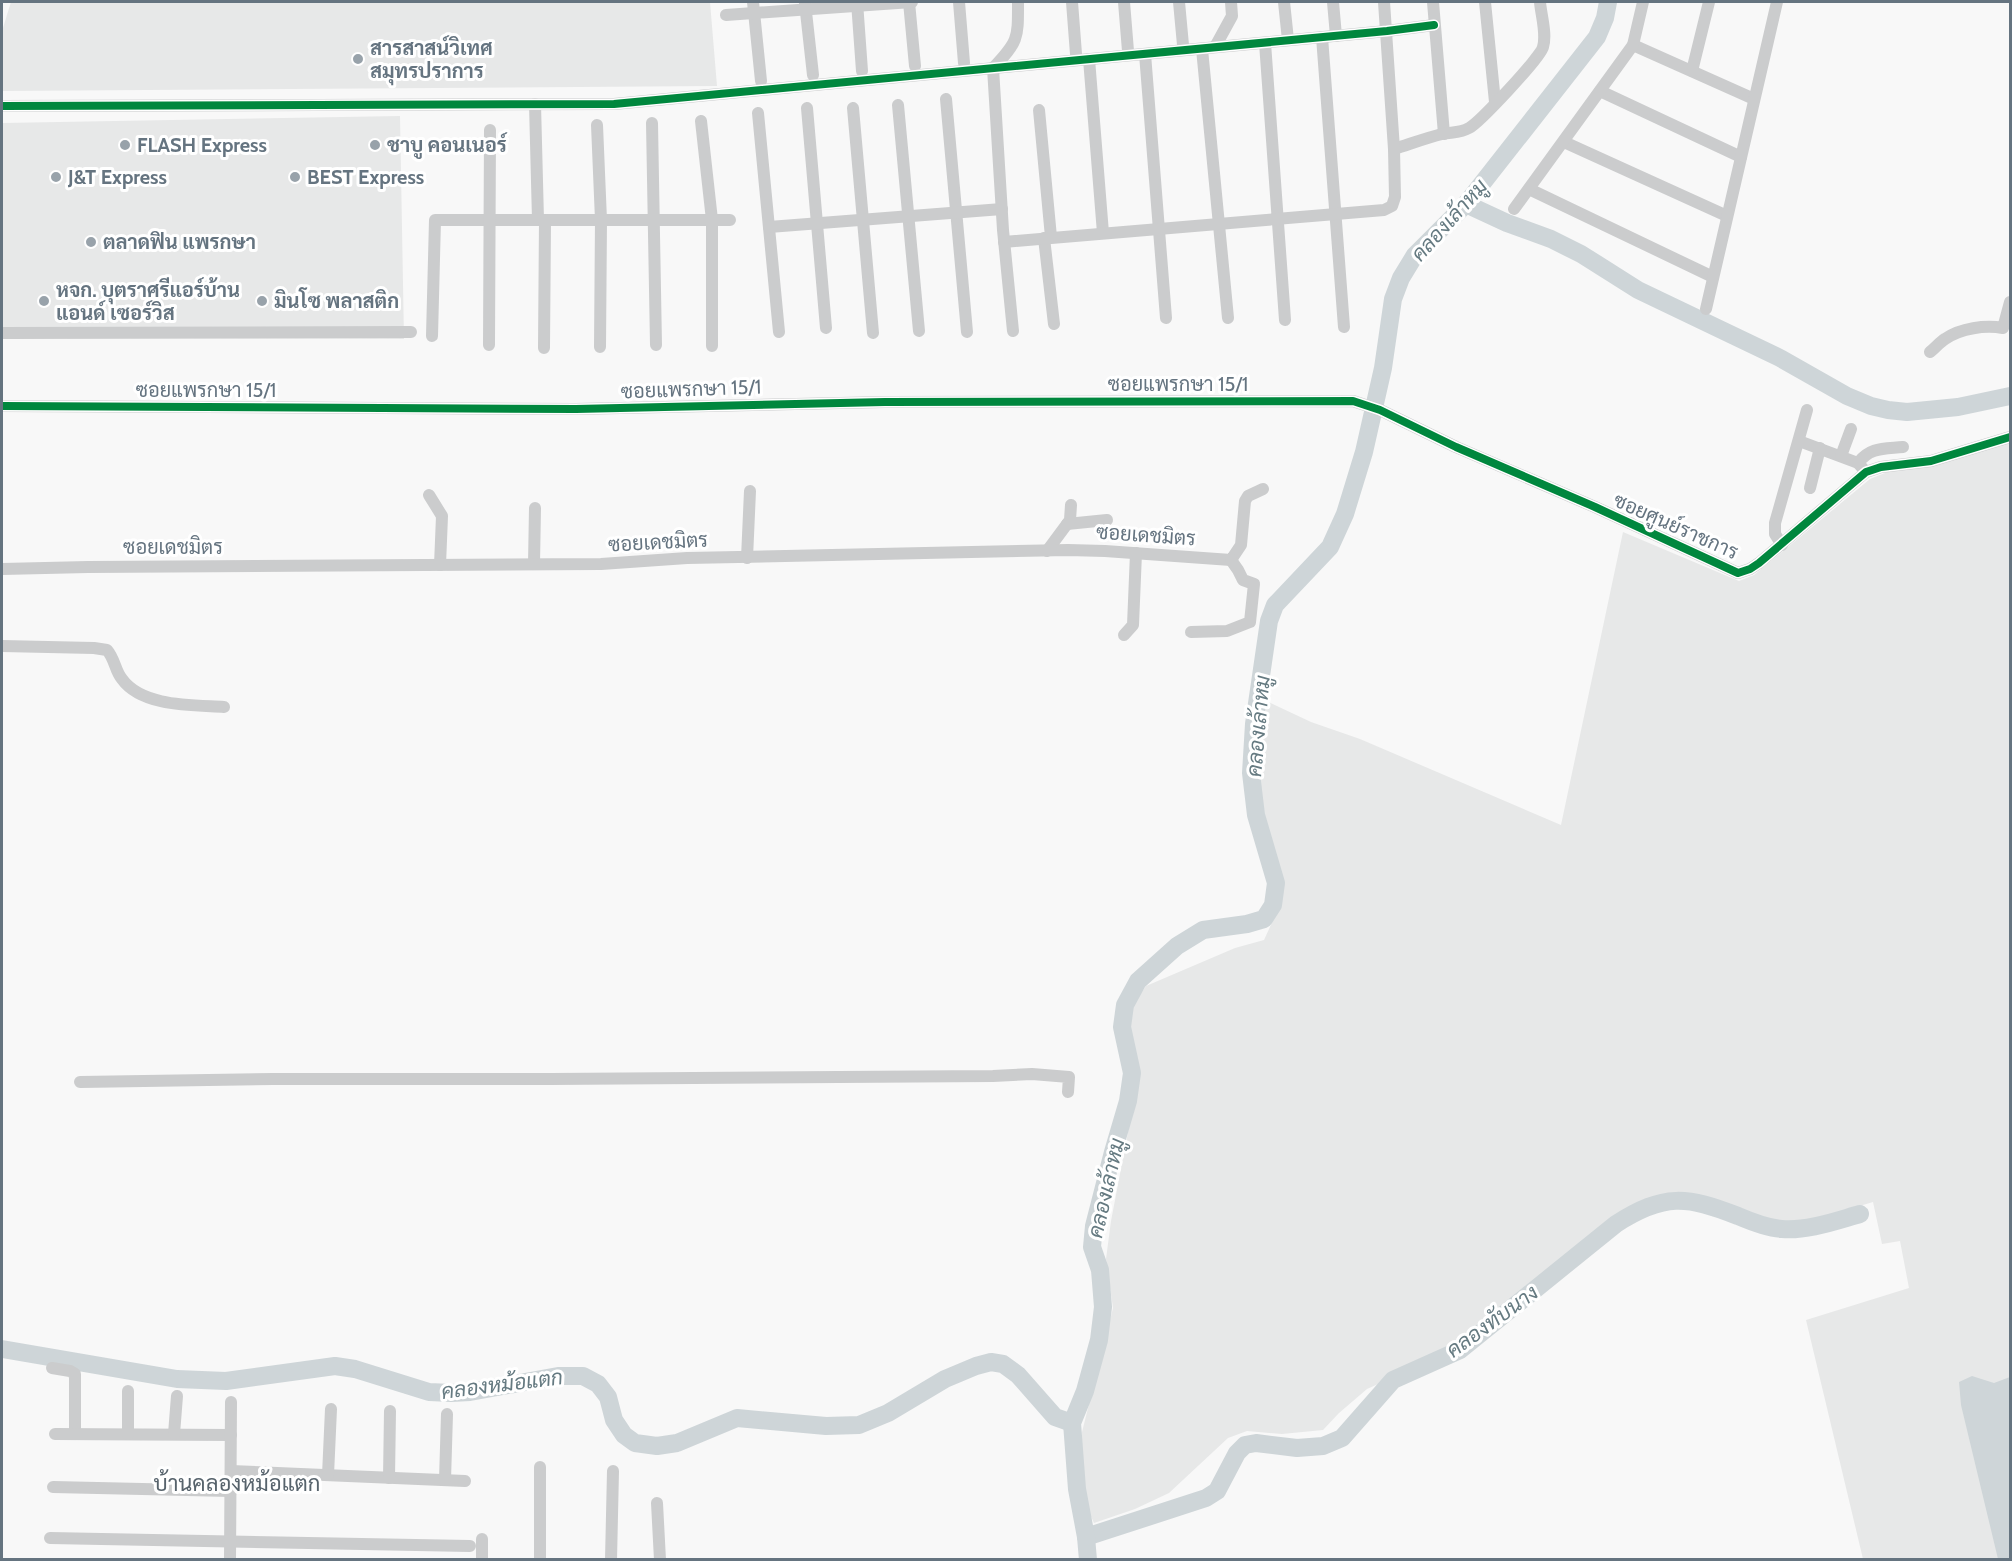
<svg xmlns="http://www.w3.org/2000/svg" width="2012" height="1561" font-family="Cabin,Sarabun,sans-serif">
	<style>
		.built { fill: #e7e8e8 }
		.water { fill: #ced5d8 }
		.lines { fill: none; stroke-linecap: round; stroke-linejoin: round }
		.river { stroke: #ced5d8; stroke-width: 18 }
		.minor { stroke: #cbcccd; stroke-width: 12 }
		.cycleway-casing { stroke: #fff; stroke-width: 11 }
		.cycleway { stroke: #00873e; stroke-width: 8 }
		.poi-dot { fill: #98a2aa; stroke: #fff; stroke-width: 2 }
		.labels { text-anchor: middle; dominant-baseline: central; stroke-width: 6; stroke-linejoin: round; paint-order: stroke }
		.poi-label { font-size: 20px; font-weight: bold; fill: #657480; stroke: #fff; text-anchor: start }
		.street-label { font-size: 20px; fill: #657480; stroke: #fff }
		.water-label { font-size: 21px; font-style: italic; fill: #657a81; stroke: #fff }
		.quarter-label { font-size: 22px; fill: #57636c; stroke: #fff }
	</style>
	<rect width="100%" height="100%" fill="#f8f8f8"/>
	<!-- built -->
	<g class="built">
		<polygon points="11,2 710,2 717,86 2,91 2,31"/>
		<polygon points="400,116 404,339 2,337 2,123"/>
		<polygon points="2010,439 2010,1559 1863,1559 1806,1320 1909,1288 1900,1241 1882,1244 1873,1202 1799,1224 1782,1224 1686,1197 1663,1197 1538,1279 1441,1356 1367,1389 1339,1413 1323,1430 1282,1434 1247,1431 1228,1438 1169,1493 1135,1509 1094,1523 1081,1495 1082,1432 1113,1308 1106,1259 1111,1221 1136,1090 1128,1029 1132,1006 1146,986 1235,948 1264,940 1275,916 1260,850 1255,756 1266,701 1311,722 1360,739 1561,825 1623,532 1739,581 1754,575 1870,479 1897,468"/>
	</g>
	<!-- water -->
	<polygon class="water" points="1972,1376 1994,1383 2010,1377 2010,1559 1998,1559 1961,1405 1959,1382"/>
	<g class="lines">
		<!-- river -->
		<g class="river">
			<polyline points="1466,204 1507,223 1551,239 1581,254 1638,290 1780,358 1847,396 1871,406 1888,410 1907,412 1958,407 2010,396"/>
			<polyline points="2,1349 177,1379 226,1381 335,1366 355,1369 429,1392 451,1393 470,1392 558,1376 583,1376 598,1384 608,1397 614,1420 624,1435 635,1443 657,1446 677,1443 737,1418 826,1426 859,1425 888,1413 945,1379 976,1366 991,1362 1003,1364 1018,1375 1055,1417 1072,1423"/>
			<path d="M1086,1537L1206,1498L1217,1491L1237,1453L1245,1445L1256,1443L1297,1448L1323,1446L1342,1438L1393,1380L1460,1350L1616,1224C1664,1193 1687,1196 1738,1216C1752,1222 1767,1228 1782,1229C1808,1231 1835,1221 1860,1214"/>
			<polyline points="1088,1560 1086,1537 1077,1489 1072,1423 1085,1391 1099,1340 1103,1307 1100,1270 1092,1247 1094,1226 1113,1152 1128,1101 1132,1073 1122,1027 1125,1005 1138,981 1177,946 1203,930 1247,924 1264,919 1273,905 1276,883 1256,815 1251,773 1254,724 1269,621 1275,605 1330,547 1345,514 1364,452 1383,368 1393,299 1401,278 1415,255 1466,204 1597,37 1605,18 1608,2"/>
		</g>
		<!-- minor -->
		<g class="minor">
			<polyline points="753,2 761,81"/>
			<polyline points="857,2 862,71"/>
			<polyline points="909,2 915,66"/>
			<polyline points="959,2 964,63"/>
			<polyline points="1072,2 1076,54"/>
			<polyline points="1124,2 1128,51"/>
			<polyline points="1179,2 1183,45"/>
			<polyline points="1284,2 1288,40"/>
			<polyline points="1333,2 1336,36"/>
			<polyline points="1433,2 1444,134"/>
			<polyline points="1485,2 1495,102"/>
			<polyline points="805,3 813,75"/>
			<polyline points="726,15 912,2"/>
			<polyline points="1322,37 1344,327"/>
			<polyline points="1265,43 1285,320"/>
			<polyline points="1633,45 1754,99"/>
			<polyline points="1215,47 1232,16 1231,2"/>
			<polyline points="1202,49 1228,318"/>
			<polyline points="1145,54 1166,318"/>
			<polyline points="1089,59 1103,233"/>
			<polyline points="1692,71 1709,2"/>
			<polyline points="1600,91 1741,157"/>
			<polyline points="946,99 967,332"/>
			<polyline points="535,104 538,220"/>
			<polyline points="898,105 919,331"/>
			<polyline points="2,106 614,104 1387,31 1434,25"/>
			<polyline points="807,108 826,328"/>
			<polyline points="853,108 873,333"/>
			<polyline points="1039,110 1051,237"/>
			<polyline points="758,113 779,332"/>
			<polyline points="701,121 712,220 712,346"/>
			<polyline points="652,123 656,345"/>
			<polyline points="597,125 601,220 600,347"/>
			<polyline points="1564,142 1727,216"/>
			<path d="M1394,149C1410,144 1426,138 1442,134C1451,132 1461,133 1469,128C1479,123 1541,57 1543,47C1547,34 1541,15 1540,2"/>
			<polyline points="1529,189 1713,277"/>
			<polyline points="1514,209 1633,45 1643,2"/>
			<polyline points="769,227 1002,209"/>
			<polyline points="1044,238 1054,324"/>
			<polyline points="1004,242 1384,210 1392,206 1395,197 1394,149 1384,2"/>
			<polyline points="1706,309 1777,2"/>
			<path d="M1013,331L1003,230L993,68C1019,41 1018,38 1018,2"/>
			<polyline points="2,333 411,332"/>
			<polyline points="432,336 435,220 730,220"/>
			<polyline points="489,345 490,130"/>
			<polyline points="544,348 545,220"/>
			<path d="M1930,352C1935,348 1940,342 1945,339C1961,328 1985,325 2003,328L2010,302"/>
			<polyline points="2,406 576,409 885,402 1353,401 1380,410 1456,447 1595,507 1738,573 1750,569 1759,563 1866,472 1881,467 1931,461 2010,437"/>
			<polyline points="1799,441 1858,463 1866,472"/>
			<polyline points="1841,456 1851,429"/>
			<path d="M1858,463C1870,447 1884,449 1903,447"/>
			<polyline points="1810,488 1820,448"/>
			<polyline points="429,495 442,516 440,565"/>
			<polyline points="1067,524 1107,520"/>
			<polyline points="1782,545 1775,534 1775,523 1807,410"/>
			<polyline points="1047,551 1070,520 1071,505"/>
			<polyline points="747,558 750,491"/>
			<polyline points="534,564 535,508"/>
			<polyline points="2,569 88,567 601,564 687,558 1068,550 1105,551 1231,560 1241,545 1245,501 1248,496 1263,489"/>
			<polyline points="1191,632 1227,631 1250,622 1254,584 1243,580 1238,570 1231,560"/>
			<polyline points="1124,635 1133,625 1136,553"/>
			<path d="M2,646L94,648L107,650C115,659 115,671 122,679C142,707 193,705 224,707"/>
			<polyline points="80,1082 273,1079 551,1079 993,1076 1032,1074 1069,1077 1068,1092"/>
			<polyline points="52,1368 70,1371 75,1374 75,1434"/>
			<polyline points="55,1434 231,1435"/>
			<polyline points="128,1434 128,1391"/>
			<polyline points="174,1434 177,1396"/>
			<polyline points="540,1467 540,1560"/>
			<polyline points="231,1471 465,1481"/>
			<polyline points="328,1475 331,1409"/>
			<polyline points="389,1478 390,1411"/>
			<polyline points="445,1480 447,1414"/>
			<polyline points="53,1487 231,1491"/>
			<polyline points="657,1503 660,1560"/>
			<polyline points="50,1538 470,1546"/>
			<polyline points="230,1560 231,1402"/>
			<polyline points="482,1560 482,1539"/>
			<polyline points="611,1560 613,1471"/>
		</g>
		<defs>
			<g id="cycleway">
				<polyline points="2,106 614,104 1387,31 1434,25"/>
				<polyline points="2,406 576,409 885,402 1353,401 1380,410 1456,447 1595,507 1738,573 1750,569 1759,563 1866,472 1881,467 1931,461 2010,437"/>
			</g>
		</defs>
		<!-- cycleway casing -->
		<use href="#cycleway" class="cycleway-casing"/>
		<!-- cycleway -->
		<use href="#cycleway" class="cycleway"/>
	</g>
	<!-- markers -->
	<g class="poi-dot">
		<circle cx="358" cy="59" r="6"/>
		<circle cx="125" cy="145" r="6"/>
		<circle cx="375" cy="145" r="6"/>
		<circle cx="56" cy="177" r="6"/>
		<circle cx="295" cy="177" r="6"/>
		<circle cx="91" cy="242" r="6"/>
		<circle cx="44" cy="301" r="6"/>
		<circle cx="262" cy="301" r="6"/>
	</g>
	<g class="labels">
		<!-- poi labels -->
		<g class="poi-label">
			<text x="370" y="48">สารสาสน์วิเทศ<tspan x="370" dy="23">สมุทรปราการ</tspan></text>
			<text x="137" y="145">FLASH Express</text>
			<text x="387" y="145">ชาบู คอนเนอร์</text>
			<text x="68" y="177">J&amp;T Express</text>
			<text x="307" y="177">BEST Express</text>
			<text x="103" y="242">ตลาดฟิน แพรกษา</text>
			<text x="56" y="290">หจก. บุตราศรีแอร์บ้าน<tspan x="56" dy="23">แอนด์ เซอร์วิส</tspan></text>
			<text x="274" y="301">มินโซ พลาสติก</text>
		</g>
		<!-- street labels -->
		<g class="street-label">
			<text x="1178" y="384">ซอยแพรกษา 15/1</text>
			<text transform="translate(691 389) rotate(-2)">ซอยแพรกษา 15/1</text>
			<text x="206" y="390">ซอยแพรกษา 15/1</text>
			<text transform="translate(1676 526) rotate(24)">ซอยศูนย์ราชการ</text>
			<text transform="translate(1146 535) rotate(4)">ซอยเดชมิตร</text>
			<text transform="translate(658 542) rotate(-3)">ซอยเดชมิตร</text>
			<text x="173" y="547">ซอยเดชมิตร</text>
		</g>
		<!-- water labels -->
		<g class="water-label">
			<text transform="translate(1449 220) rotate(-48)">คลองเล้าหมู</text>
			<text transform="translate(1258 726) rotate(-85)">คลองเล้าหมู</text>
			<text transform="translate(1106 1188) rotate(-77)">คลองเล้าหมู</text>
			<text transform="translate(1492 1321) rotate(-36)">คลองทับนาง</text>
			<text transform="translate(502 1384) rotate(-7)">คลองหม้อแตก</text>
		</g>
		<!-- quarter labels -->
		<g class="quarter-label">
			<text x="237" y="1483">บ้านคลองหม้อแตก</text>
		</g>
	</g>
	<!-- border -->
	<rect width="2012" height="1561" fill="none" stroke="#657480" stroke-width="6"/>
</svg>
